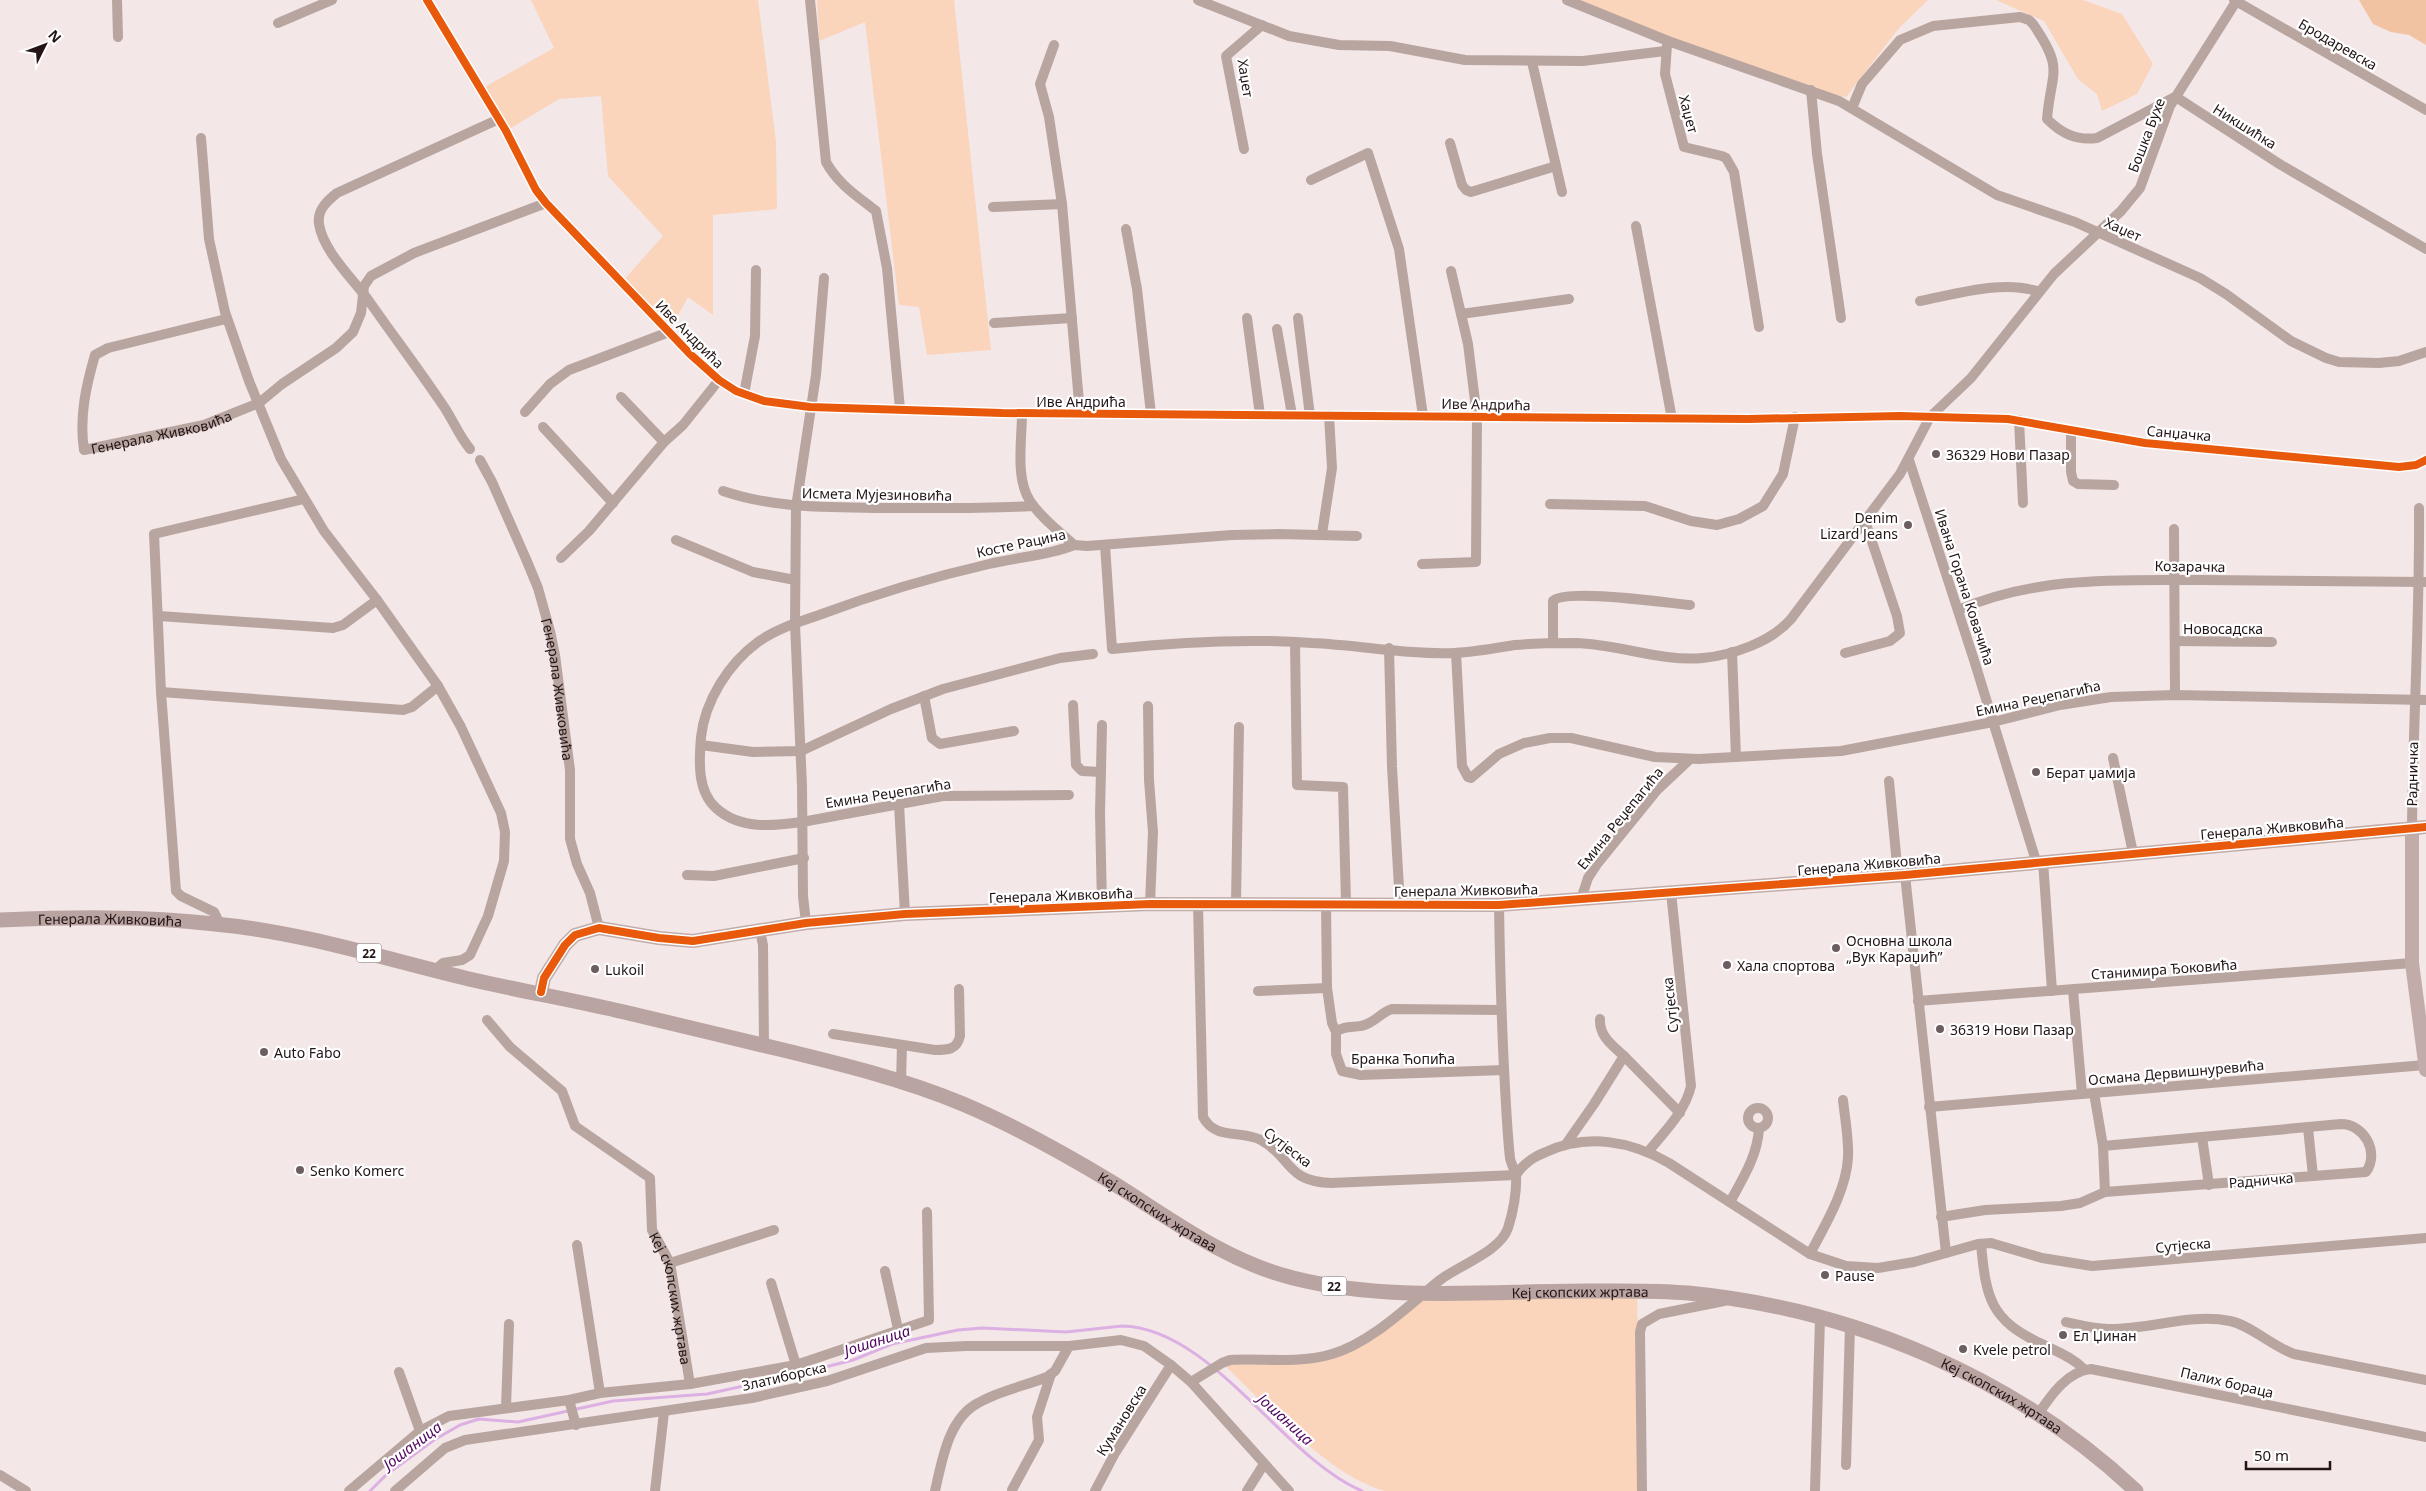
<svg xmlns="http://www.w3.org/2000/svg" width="2426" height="1491" font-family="'Noto Sans',sans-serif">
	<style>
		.green { fill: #fad4bb }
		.forest { fill: #f2c3a2 }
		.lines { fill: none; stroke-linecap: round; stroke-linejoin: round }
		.stream { stroke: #dcb0e3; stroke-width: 3 }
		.street { stroke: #b8a5a0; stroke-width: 10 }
		.secondary { stroke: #c1aca9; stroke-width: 14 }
		.primary { stroke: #baa4a1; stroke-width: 15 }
		.cycleway-casing { stroke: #fff; stroke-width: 11 }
		.cycleway { stroke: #e8590c; stroke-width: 8 }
		.poi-dot { fill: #6c5e60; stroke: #fff; stroke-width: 2 }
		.labels { text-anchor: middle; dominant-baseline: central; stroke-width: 4.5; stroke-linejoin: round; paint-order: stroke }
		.shield { fill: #fff; stroke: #655b5d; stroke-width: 1 }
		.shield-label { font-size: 12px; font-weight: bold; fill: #231517 }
		.street-label { font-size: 14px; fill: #231517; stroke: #fff }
		.poi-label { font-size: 14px; fill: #231517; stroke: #fff; text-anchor: start }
		.water-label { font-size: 15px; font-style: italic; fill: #500560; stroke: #fff }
	</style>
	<rect width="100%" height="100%" fill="#f4e7e8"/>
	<!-- green -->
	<g class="green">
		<polygon points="531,0 758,0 776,142 777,209 713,215 713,315 688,297 669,332 622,282 663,236 608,176 601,96 559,99 506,131 481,89 554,48"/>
		<polygon points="817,0 954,0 991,350 927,355 919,307 899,305 865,22 819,41"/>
		<polygon points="1567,0 1928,0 1899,28 1846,97 1811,90"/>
		<polygon points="1996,0 2083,0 2122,14 2153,64 2137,94 2102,111 2097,94 2078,79 2044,21"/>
		<path d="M1637,1298L1641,1491H1385C1328,1476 1265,1403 1222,1363L1333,1354L1419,1299Z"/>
	</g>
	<!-- forest -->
	<polygon class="forest" points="2359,0 2426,0 2426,45 2409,35 2391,32 2373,24"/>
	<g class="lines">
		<!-- stream -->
		<path class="stream" d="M370,1491L386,1475L434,1440L460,1425L479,1419L518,1422L613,1401L707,1394L798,1374L853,1360L892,1344L958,1330L982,1328L1066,1332L1122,1326C1212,1328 1282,1457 1362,1491"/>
		<!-- street -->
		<g class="street">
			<polyline points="117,0 118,37"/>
			<polyline points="427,0 506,131 536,190 546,203 690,354 719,380 736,391 764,401 810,407 1002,413 1748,419 1900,416 2008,419 2145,443 2399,467 2416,465 2426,460"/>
			<path d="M810,0L826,162C838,184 857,196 876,211L887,268L900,409"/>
			<polyline points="1198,0 1289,36 1339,45 1390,46 1465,60 1583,61 1665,51"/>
			<polyline points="1567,0 1668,41 1839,101 1997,195 2075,222 2200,278 2226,294 2291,341 2326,358 2339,362 2379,363 2399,361 2426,352"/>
			<polyline points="2234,0 2426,110"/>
			<polyline points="278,23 332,0"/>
			<polyline points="1054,45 1040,84 1049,117 1062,204 1080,414"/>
			<polyline points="1667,45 1665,74 1684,147 1722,156 1726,158 1734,172 1759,327"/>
			<polyline points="1532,62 1562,192"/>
			<polyline points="1811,90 1817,154 1841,318"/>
			<polyline points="2176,97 2281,165 2426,249"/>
			<path d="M1852,108L1862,84L1900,40L1933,26L2020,17L2029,20L2033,24C2065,70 2051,71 2047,119C2061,133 2076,141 2097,138L2175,97"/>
			<polyline points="201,138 209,239 225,312 249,381 281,459 324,531 377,600 438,686 461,727 501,813 505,832 504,861 488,916 470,955 462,960 443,963 435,970"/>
			<polyline points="1450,143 1462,185 1466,190 1471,192 1556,166"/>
			<polyline points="1244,149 1226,56 1262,25"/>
			<polyline points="1311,180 1368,153 1399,249 1423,416"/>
			<polyline points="993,207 1062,204"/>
			<polyline points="1636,226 1672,419"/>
			<polyline points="1126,229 1137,289 1151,414"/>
			<path d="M1920,301C1956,294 2005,279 2039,292"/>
			<polyline points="1461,314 1569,299"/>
			<polyline points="1247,318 1260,415"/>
			<polyline points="1298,318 1310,416"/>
			<path id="s1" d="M226,319L108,348L95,355C86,386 79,417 84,450L204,425L259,403L282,384L336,348L353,332L361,313L364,286L371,276L414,253L546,203"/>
			<polyline points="994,323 1072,318"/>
			<polyline points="1277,329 1292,415"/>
			<polyline points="744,394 755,336 756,270"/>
			<polyline points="621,397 664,442"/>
			<polyline points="525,412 550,384 569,370 669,332"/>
			<path d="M1022,413C1022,440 1015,478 1030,501C1041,518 1059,531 1074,545"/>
			<polyline points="2019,420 2023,503"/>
			<polyline points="543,427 613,503"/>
			<polyline points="2071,431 2071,472 2073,481 2078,484 2114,485"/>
			<path d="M470,449C457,433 452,417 440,401C417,367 392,334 369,301C353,279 323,251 319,224C317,210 327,201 337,193L499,119"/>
			<path id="s2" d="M480,460L492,482L526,559L538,588L550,631L555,655L570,770V839L577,864L590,893L599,928"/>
			<polyline points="1909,460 1974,660 2036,861"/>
			<path d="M723,491C776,509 829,507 885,508C934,508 984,509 1033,506"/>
			<polyline points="1550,504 1645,506 1691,521 1717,525 1739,519 1763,506 1783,474 1795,417"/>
			<polyline points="2174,529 2175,695"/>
			<polyline points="1322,534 1332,468 1329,415"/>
			<polyline points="676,540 753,572 795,580"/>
			<path d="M1105,545L1112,649C1179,642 1245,638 1312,643C1359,645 1409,655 1455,653C1475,652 1496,648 1515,645C1535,643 1556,643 1576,643C1618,644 1661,662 1703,658C1733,655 1771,642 1791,619L1900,474L1930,417L1971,378L2054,274L2121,211L2140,188L2170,106L2237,0"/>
			<polyline points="561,558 589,531 664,442 683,425 719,380"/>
			<polyline points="1422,564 1476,562 1477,417 1468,344 1451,271"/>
			<path d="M1958,610C2036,576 2118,580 2201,580C2276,581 2351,582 2426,582"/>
			<polyline points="159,616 333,628 343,625 377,600"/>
			<polyline points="2175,641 2272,642"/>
			<polyline points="1295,642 1297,785 1343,787 1346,903"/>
			<path d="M1553,643V601C1565,588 1668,603 1690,605"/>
			<polyline points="1389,648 1392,767 1400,905"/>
			<polyline points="1732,652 1736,757"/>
			<polyline points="1456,653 1462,766 1468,777 1471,778 1499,754 1524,743 1550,738 1571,738 1655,757 1699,759 1841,751 1993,722 2060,705 2111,697 2175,695 2426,700"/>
			<polyline points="1845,653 1890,641 1900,633 1897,616 1865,521"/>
			<polyline points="161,692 403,710 412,707 438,686"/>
			<polyline points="924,696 932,738 940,744 1014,731"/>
			<polyline points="1073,705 1076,765 1082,771 1101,772"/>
			<polyline points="1148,706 1149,780 1153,832 1150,904"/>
			<polyline points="1102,725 1100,813 1102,906"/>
			<polyline points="701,745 753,752 801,751 891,709 943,689 1060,658 1093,654"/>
			<polyline points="2113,758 2133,853"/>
			<polyline points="1889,781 1898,875"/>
			<path d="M1069,795L943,796L802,822C773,826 740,830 716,808C697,791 699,761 701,737C705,701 728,664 758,642C776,629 798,622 819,615C875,594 932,577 989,564C1017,557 1047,556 1074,545L1087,546L1232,535L1279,534L1357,536"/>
			<polyline points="899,804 905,914"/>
			<path d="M2412,828C2413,721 2420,615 2419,508"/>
			<polyline points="2043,861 2052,991"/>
			<polyline points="687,875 714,876 804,858"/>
			<polyline points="1905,875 1946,1253"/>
			<polyline points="1581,899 1588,878 1597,864 1657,790 1689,760"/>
			<polyline points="1236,903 1239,727"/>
			<polyline points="1326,903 1327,988 1332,1023 1336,1032 1336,1054 1342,1071 1361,1075 1504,1070"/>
			<path d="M1198,904L1203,1117C1215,1140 1241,1130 1261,1140C1291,1156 1286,1182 1331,1183L1516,1175C1524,1163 1533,1157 1546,1152C1587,1133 1631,1141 1669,1163L1810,1254L1846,1266L1878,1268L1914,1262L1978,1244L1991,1243L2042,1258L2092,1266L2426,1238"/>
			<polyline points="806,923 803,896 802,786 795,624 796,507 816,375 824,278"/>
			<polyline points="220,924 214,912 181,896 176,891 161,692 154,534 304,499"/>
			<polyline points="760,931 763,945 764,1045"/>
			<polyline points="2073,990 2082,1094"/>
			<polyline points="1258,991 1327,988"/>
			<polyline points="1918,1001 2412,963"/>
			<path id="s3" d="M487,1020L510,1047L562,1091L575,1126L650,1178L652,1230L670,1263L690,1384"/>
			<path d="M1336,1032C1345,1024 1357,1029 1367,1024C1377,1020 1382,1012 1392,1009L1501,1010"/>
			<path d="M833,1034L935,1050C947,1050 957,1050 960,1036L959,989"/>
			<polyline points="1624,1056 1680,1113"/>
			<polyline points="901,1082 902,1045"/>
			<polyline points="2094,1093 2103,1146"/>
			<polyline points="1929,1107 2425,1065"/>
			<circle cx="1758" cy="1118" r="10"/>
			<polyline points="2202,1137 2209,1185"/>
			<path d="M1566,1144L1594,1104L1624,1056C1612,1045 1599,1036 1600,1019"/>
			<path d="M1648,1152C1664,1132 1685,1112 1691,1086L1671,892"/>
			<polyline points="2105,1192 2313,1176 2308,1128"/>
			<path d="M1730,1202C1742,1180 1758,1155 1759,1128"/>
			<path d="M1941,1217L1985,1210L2061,1206L2080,1203L2105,1192L2103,1146L2341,1124C2364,1124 2380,1152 2366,1172L2313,1176"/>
			<path d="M1981,1244C1986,1298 1990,1320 2042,1344C2057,1352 2072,1357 2084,1369"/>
			<polyline points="577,1245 600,1393"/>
			<path d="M1810,1254C1825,1225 1846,1191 1848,1158C1849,1139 1845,1119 1843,1100"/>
			<polyline points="670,1263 774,1230"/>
			<polyline points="885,1271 898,1329"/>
			<polyline points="771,1283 796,1365"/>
			<path d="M2066,1322C2079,1325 2094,1329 2108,1329C2148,1330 2190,1313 2230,1321C2250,1325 2272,1346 2294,1354L2426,1380"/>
			<polyline points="399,1372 420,1431"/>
			<path d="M1191,1382L1222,1363L1230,1360C1264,1358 1299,1364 1332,1354C1371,1343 1409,1305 1440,1280C1459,1265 1500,1252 1508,1228C1513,1213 1517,1191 1516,1176C1515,1170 1511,1164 1510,1158C1508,1140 1507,1122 1506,1105C1502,1038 1500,971 1499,905"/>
			<polyline points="569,1400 576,1425"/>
			<polyline points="506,1407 509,1324"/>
			<path d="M2039,1413C2051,1395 2068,1371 2091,1369L2426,1437"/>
			<polyline points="1846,1465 1850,1326"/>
			<polyline points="0,1475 26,1491"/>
			<polyline points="1012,1490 1039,1440 1037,1417 1051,1374"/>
			<polyline points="349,1491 420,1431 449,1416 569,1400 600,1393 690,1384 796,1365 929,1320 927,1212"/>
			<polyline points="395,1491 445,1448 465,1440 752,1398 827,1381 926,1348 966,1346 1069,1346 1121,1340 1144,1346 1171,1365 1191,1382 1289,1491"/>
			<polyline points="655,1491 664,1412"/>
			<path d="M935,1491C942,1461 948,1419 978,1403C998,1391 1025,1386 1047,1377L1055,1371L1069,1346"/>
			<polyline points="1095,1491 1115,1453 1171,1365"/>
			<polyline points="1247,1491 1264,1464"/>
			<polyline points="1642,1491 1640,1332 1642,1324 1659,1314 1724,1301"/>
			<polyline points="1815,1491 1820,1318"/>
		</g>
		<!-- secondary -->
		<g class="secondary">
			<polyline points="2412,828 2412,963 2426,1070"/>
			<polyline points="541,992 544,978 565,945 575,935 599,928 659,938 693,941 806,923 905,914 1150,904 1499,905 1905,875 2426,827"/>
		</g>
		<!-- primary -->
		<path class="primary" id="s4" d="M0,920C72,917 144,916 215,924C302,932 385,959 469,979C521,991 573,1000 624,1012C676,1024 727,1037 779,1049C841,1064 903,1079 963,1104C1015,1126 1065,1154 1113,1183C1171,1219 1225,1261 1293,1278C1388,1302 1489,1291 1586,1291C1620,1291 1654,1290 1688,1293C1853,1309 2015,1377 2136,1491"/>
		<defs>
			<g id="cycleway">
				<polyline points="427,0 506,131 536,190 546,203 690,354 719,380 736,391 764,401 810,407 1002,413 1748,419 1900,416 2008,419 2145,443 2399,467 2416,465 2426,460"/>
				<polyline points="541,992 544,978 565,945 575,935 599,928 659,938 693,941 806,923 905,914 1150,904 1499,905 1905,875 2426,827"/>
			</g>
		</defs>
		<!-- cycleway casing -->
		<use href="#cycleway" class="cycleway-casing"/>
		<!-- cycleway -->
		<use href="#cycleway" class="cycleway"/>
	</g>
	<!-- markers -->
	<g class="poi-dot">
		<circle cx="1936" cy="454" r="5"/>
		<circle cx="1908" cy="525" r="5"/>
		<circle cx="2036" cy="772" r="5"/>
		<circle cx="1836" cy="948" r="5"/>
		<circle cx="1727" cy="965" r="5"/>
		<circle cx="595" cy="969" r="5"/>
		<circle cx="1940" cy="1029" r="5"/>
		<circle cx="264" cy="1052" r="5"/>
		<circle cx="300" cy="1170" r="5"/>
		<circle cx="1825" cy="1275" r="5"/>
		<circle cx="2063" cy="1335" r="5"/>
		<circle cx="1963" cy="1349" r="5"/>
	</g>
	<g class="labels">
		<!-- shield labels -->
		<g class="shield">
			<rect x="356.5" y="943.5" width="25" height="19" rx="4"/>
			<rect x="1321.5" y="1276.5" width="25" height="19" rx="4"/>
		</g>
		<g class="shield-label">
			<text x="369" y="953">22</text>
			<text x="1334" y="1286">22</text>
		</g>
		<!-- street labels -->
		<g class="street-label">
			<text transform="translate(2338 44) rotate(30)">Бродаревска</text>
			<text transform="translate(1246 78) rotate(81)">Хаџет</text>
			<text transform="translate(1689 114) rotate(75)">Хаџет</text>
			<text transform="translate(2245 126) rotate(32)">Никшићка</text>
			<text transform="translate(2146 135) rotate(-69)">Бошка Бухе</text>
			<text transform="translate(2123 229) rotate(24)">Хаџет</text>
			<text transform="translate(690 334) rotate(45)">Иве Андрића</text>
			<text x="1081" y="401">Иве Андрића</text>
			<text transform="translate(1486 404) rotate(1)">Иве Андрића</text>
			<text stroke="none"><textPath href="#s1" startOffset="312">Генерала Живковића</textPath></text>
			<text transform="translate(2179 433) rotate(5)">Санџачка</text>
			<text transform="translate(877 494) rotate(1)">Исмета Мујезиновића</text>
			<text transform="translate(1021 543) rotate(-12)">Косте Рацина</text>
			<text transform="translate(2190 566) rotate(1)">Козарачка</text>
			<text transform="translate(1965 587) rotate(72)">Ивана Горана Ковачића</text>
			<text x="2223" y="628">Новосадска</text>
			<text stroke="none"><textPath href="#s2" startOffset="244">Генерала Живковића</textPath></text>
			<text transform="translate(2038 698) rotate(-12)">Емина Реџепагића</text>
			<text transform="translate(2412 774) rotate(-89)">Радничка</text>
			<text transform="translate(888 793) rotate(-9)">Емина Реџепагића</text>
			<text transform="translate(1620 818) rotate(-51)">Емина Реџепагића</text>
			<text transform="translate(2272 828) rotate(-5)">Генерала Живковића</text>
			<text transform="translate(1869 864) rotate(-5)">Генерала Живковића</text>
			<text transform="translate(1466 890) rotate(-1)">Генерала Живковића</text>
			<text transform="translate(1061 895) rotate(-2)">Генерала Живковића</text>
			<text stroke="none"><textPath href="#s4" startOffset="110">Генерала Живковића</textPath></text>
			<text transform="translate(2164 969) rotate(-4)">Станимира Ђоковића</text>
			<text transform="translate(1670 1005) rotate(-96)">Сутјеска</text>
			<text x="1403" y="1058">Бранка Ћопића</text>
			<text transform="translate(2176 1072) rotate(-5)">Османа Дервишнуревића</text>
			<text transform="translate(1288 1147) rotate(37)">Сутјеска</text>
			<text transform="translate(2261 1180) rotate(-5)">Радничка</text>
			<text stroke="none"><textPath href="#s4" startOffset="1208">Кеј скопских жртава</textPath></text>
			<text transform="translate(2183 1245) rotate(-5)">Сутјеска</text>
			<text stroke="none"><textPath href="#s4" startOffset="1648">Кеј скопских жртава</textPath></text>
			<text stroke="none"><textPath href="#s3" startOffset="356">Кеј скопских жртава</textPath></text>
			<text transform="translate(784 1376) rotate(-13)">Златиборска</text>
			<text transform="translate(2227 1382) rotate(13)">Палих бораца</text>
			<text stroke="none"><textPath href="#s4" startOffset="2089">Кеј скопских жртава</textPath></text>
			<text transform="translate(1121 1420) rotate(-58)">Кумановска</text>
		</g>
		<!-- poi labels -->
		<g class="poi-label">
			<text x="1946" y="454">36329 Нови Пазар</text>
			<text x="1898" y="517" text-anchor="end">Denim<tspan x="1898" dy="16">Lizard Jeans</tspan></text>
			<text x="2046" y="772">Берат џамија</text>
			<text x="1846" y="940">Основна школа<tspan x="1846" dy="16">„Вук Караџић”</tspan></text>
			<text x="1737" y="965">Хала спортова</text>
			<text x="605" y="969">Lukoil</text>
			<text x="1950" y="1029">36319 Нови Пазар</text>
			<text x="274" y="1052">Auto Fabo</text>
			<text x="310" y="1170">Senko Komerc</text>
			<text x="1835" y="1275">Pause</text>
			<text x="2073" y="1335">Ел Џинан</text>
			<text x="1973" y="1349">Kvele petrol</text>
		</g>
		<!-- water labels -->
		<g class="water-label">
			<text transform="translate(877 1340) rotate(-18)">Јошаница</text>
			<text transform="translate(1286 1419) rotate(42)">Јошаница</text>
			<text transform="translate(412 1445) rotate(-37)">Јошаница</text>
		</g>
	</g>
	<!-- north arrow -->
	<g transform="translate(45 45) rotate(48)" stroke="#ffffff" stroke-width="4" paint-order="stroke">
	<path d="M0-4L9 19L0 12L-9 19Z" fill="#231517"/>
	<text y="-8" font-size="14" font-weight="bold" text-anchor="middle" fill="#231517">N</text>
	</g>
	<!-- scale -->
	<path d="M2246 1461v8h84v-8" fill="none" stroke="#231517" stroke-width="2.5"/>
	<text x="2254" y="1461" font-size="15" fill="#231517" stroke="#ffffff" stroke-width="4" paint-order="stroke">50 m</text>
</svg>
